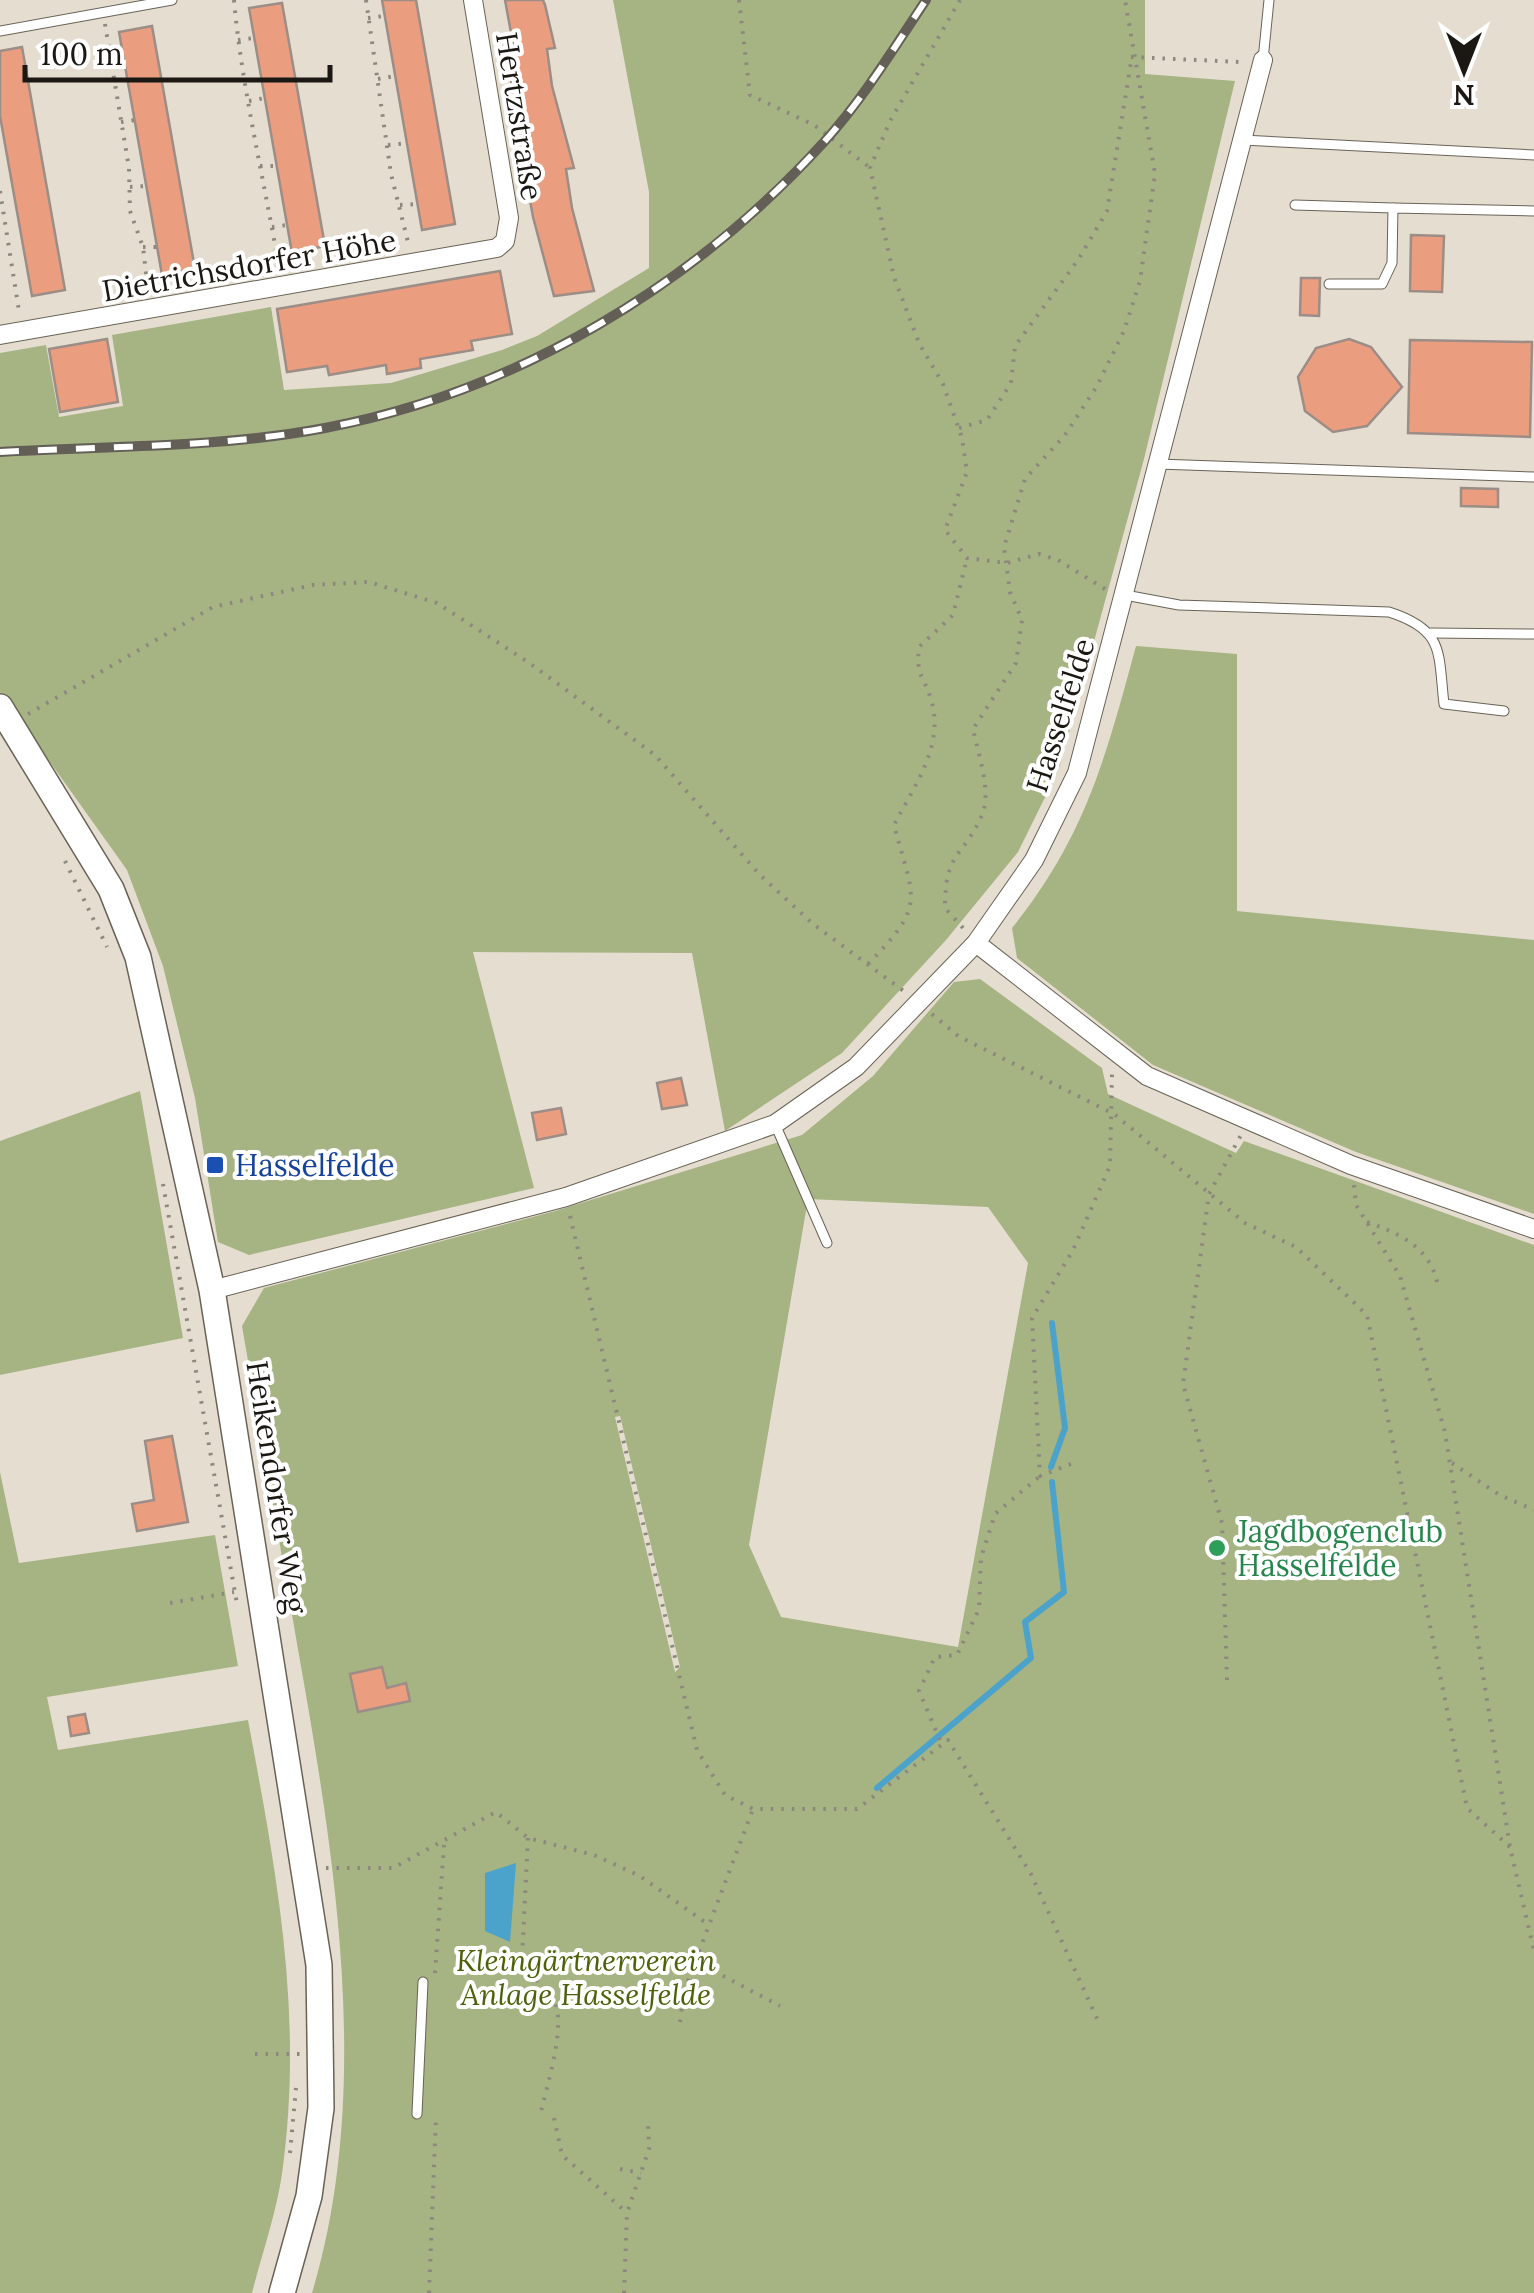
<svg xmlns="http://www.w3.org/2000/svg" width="1534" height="2293" font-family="Lora,serif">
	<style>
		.green { fill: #a6b383; fill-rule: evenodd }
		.water { fill: #4ba3cb }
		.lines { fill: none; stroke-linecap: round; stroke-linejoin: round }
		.stream { stroke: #4ba3cb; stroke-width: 6 }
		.building { fill: #eb9e7f; stroke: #9c8d87; stroke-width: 2.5 }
		.lane-casing { stroke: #696357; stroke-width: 11 }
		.street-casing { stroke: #696357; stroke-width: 20 }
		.secondary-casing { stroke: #696357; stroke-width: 28 }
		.path { stroke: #8d887e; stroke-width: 4; stroke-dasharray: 2.5 8; stroke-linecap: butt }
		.lane { stroke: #fff; stroke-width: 9 }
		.street { stroke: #fff; stroke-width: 18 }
		.secondary { stroke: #fff; stroke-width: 25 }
		.rail-casing { stroke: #635f57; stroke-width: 10 }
		.rail { stroke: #fff; stroke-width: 6; stroke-dasharray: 19; stroke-linecap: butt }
		.transit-dot { fill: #1a4fb4; stroke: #fff; stroke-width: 4 }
		.leisure-dot { fill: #2e9e5b; stroke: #fff; stroke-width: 4 }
		.labels { text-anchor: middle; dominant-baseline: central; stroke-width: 8; stroke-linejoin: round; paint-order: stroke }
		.street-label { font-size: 30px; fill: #1b1813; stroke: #fff }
		.transit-label { font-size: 30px; fill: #164399; stroke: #fff; text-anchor: start }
		.leisure-label { font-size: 30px; fill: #27864d; stroke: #fff; text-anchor: start }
		.park-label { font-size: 30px; font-style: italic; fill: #4f600a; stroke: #fff }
	</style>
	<rect width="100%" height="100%" fill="#e5ded0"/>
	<!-- green -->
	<g class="green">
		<polygon points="613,0 1145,0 1145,74 1235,81 1144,459 1059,769 1018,852 946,940 842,1053 725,1131 692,953 473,952 534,1188 249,1255 218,1242 195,1098 163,966 127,870 0,692 0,353 46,345 59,417 123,406 112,335 271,307 284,390 391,383 502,350 537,336 649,268 649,192"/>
		<path d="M1136,646L1237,654V911L1534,940V1214L1356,1152L1153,1065L1017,958L1012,928C1086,836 1106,756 1136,646Z"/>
		<path d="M980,979L1102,1068L1108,1094L1236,1153L1244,1141L1534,1245V2293H312C373,2091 335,1859 299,1655C280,1546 261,1436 242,1326L264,1288L555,1211L802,1135L873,1076L954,982ZM808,1199L988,1207L1028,1263L958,1647L781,1617L749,1545ZM620,1416L680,1667L675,1672L615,1417Z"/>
		<polygon points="140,1091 183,1338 0,1375 0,1141"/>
		<path d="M0,1472L19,1563L215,1535L238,1666L47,1697L58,1750L248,1720C277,1875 304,2016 282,2174C276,2214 262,2254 252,2293H0Z"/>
	</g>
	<!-- water -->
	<polygon class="water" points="516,1863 510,1942 485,1931 485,1873"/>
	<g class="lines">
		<!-- stream -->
		<g class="stream">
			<polyline points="1051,1467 1065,1428 1052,1323"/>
			<polyline points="877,1788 1031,1658 1025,1622 1064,1592 1052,1482"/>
		</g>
	</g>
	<!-- building -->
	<g class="building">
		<polygon points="382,0 416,0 455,224 422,230"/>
		<polygon points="505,0 543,0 545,5 555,48 547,49 552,86 574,168 566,169 572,208 594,291 554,296 533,217 529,195 538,193 513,95 510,72 518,71"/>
		<polygon points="282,3 325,246 292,253 249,8"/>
		<polygon points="152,26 195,269 162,275 119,32"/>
		<polygon points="22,47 65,290 32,296 0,116 0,51"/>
		<polygon points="1411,235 1444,236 1442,292 1410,291"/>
		<polygon points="500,271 512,334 471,341 473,350 420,359 421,368 387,374 386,365 329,375 327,366 287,372 277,309"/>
		<polygon points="1301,278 1320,278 1319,316 1300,315"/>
		<polygon points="107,339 118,402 60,412 49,349"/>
		<polygon points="1349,339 1371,347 1402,387 1367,426 1333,432 1305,411 1298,377 1316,348"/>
		<polygon points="1410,340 1532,342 1530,437 1408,433"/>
		<polygon points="1461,488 1498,489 1498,507 1461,506"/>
		<polygon points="681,1078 687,1105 662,1109 657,1083"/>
		<polygon points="561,1108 566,1134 537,1140 532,1113"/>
		<polygon points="172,1436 188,1522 137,1531 132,1504 154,1500 145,1441"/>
		<polygon points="382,1667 387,1688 406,1683 410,1701 358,1712 350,1674"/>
		<polygon points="85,1714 89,1733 71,1736 68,1717"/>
	</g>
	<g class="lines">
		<defs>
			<g id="lane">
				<polyline points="0,31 172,0"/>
				<polyline points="1263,60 1269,0"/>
				<polyline points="1242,140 1534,155"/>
				<polyline points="1295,205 1393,208"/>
				<polyline points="1329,284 1382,284 1392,263 1393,208 1534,211"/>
				<polyline points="1158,464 1534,477"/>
				<path d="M1125,595L1179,605L1389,612C1445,630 1438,652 1444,704L1504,711"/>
				<polyline points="1431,633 1534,634"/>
				<polyline points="775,1124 827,1243"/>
				<polyline points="417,2114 423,1982"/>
			</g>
			<g id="street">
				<polyline points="0,335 497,248 505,241 509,218 473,0"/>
				<polyline points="976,943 1147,1076 1351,1165 1534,1229"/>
				<polyline points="212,1290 566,1197 775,1124 856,1067 976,943 1034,860 1077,773 1263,60"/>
			</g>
			<polyline id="secondary" points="0,707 111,889 138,957 212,1290 319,1965 321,2108 309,2196 282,2293"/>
		</defs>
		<!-- lane casing -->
		<use href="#lane" class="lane-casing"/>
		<!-- street casing -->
		<use href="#street" class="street-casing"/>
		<!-- secondary casing -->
		<use href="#secondary" class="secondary-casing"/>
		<!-- path -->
		<g class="path">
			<path d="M234,0C242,90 264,178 279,268"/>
			<polyline points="366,0 391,174 409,246"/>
			<polyline points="739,0 750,95 814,125 869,167"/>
			<polyline points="960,0 890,121 870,168 894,277 919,343 943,384 962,438 967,472 945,530 967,558 1007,563 1039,554 1058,560 1105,589"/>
			<polyline points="368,18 384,16"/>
			<polyline points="105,24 129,168 130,211 143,247 148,290"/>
			<polyline points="238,40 254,38"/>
			<polyline points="1131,57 1241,62"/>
			<polyline points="111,62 124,59"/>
			<polyline points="378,79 395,76"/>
			<polyline points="249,101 265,98"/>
			<polyline points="121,122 135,120"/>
			<polyline points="388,145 407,143"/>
			<polyline points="260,166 277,166"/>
			<polyline points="130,187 146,186"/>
			<polyline points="0,191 19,311"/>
			<polyline points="400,205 417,204"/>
			<polyline points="272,227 287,225"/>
			<polyline points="143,247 157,247"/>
			<polyline points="959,428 987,420 1011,383 1015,346 1078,260 1107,211 1131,62"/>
			<polyline points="28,714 213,607 313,585 369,582 437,603 528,662 655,755 759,874 813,924 905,992"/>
			<polyline points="65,861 107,947"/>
			<path d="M963,928L945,908C945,850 962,860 982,815C992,792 978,753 973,729L1016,663L1022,620L1010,592L1004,547L1025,479L1065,435L1097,386L1124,331L1140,281L1155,174L1125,0"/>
			<path d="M868,964C927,904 914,901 894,825C914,786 945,746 931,699C923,674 916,677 919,647L953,615L967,558"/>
			<polyline points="932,1014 958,1036 1114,1114 1245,1223 1296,1247 1367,1315 1467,1808 1510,1847"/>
			<polyline points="163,1184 237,1604"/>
			<polyline points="1354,1185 1356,1205 1400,1276 1445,1432 1510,1847 1534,1951"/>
			<polyline points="570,1216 697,1750 725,1795 753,1809 857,1809 948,1740 1031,1874 1100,2025"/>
			<path d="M1367,1222C1401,1234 1431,1248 1438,1286"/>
			<polyline points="1452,1463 1498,1494 1534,1510"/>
			<polyline points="1071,1464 1040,1476 1032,1318 1073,1250 1110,1166 1112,1072"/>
			<polyline points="170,1603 234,1592"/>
			<polyline points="1227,1680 1222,1523 1183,1384 1209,1194 1241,1135"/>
			<polyline points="940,1740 919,1691 935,1657 957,1655 979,1609 981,1558 995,1514 1040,1476"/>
			<path d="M528,1838L522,1959C529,1977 540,1981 551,1995C570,2018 546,2087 540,2116"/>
			<polyline points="326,1868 393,1868 496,1812 528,1838 594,1855 640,1876 709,1925"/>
			<polyline points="695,1961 780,2006"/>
			<polyline points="435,1973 444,1845"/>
			<polyline points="680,2022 684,1991 753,1809"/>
			<polyline points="255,2054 300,2054"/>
			<polyline points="554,2118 562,2155 627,2213"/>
			<polyline points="290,2153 296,2088"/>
			<polyline points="620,2169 641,2173"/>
			<polyline points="429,2293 436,2117"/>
			<polyline points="624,2293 627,2213 649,2149 648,2123"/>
		</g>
		<!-- lane -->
		<use href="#lane" class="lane"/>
		<!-- street -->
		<use href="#street" class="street"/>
		<!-- secondary -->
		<use href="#secondary" class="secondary"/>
		<defs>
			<path id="rail" d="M0,452C108,446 219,448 325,428C517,392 694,285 824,142C863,99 894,48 926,0"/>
		</defs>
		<!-- rail casing -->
		<use href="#rail" class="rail-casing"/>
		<!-- rail -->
		<use href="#rail" class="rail"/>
	</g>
	<!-- markers -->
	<rect class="transit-dot" x="205" y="1155" width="20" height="20" rx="5"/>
	<circle class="leisure-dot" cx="1217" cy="1548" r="10"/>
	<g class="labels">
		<!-- street labels -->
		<g class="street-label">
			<text transform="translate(520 116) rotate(81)">Hertzstraße</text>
			<text transform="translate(249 265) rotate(-10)">Dietrichsdorfer Höhe</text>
			<text transform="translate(1060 715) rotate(-72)">Hasselfelde</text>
			<text transform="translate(277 1487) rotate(81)">Heikendorfer Weg</text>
		</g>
		<!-- transit labels -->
		<g class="transit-label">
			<text x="235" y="1165">Hasselfelde</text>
		</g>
		<!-- leisure labels -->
		<g class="leisure-label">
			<text x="1237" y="1531">Jagdbogenclub<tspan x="1237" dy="34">Hasselfelde</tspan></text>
		</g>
		<!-- park labels -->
		<g class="park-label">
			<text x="586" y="1960">Kleingärtnerverein<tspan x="586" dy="34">Anlage Hasselfelde</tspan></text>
		</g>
	</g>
	<!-- north arrow -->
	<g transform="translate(1464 70) rotate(180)" stroke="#ffffff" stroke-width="8" paint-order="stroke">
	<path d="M0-8L18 38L0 25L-18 38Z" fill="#1b1813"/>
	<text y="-15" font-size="28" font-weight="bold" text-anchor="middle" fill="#1b1813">N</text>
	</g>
	<!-- scale -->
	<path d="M25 65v15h305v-15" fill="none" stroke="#1b1813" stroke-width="5"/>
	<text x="40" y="65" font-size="30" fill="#1b1813" stroke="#ffffff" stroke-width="8" paint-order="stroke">100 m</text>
</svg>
